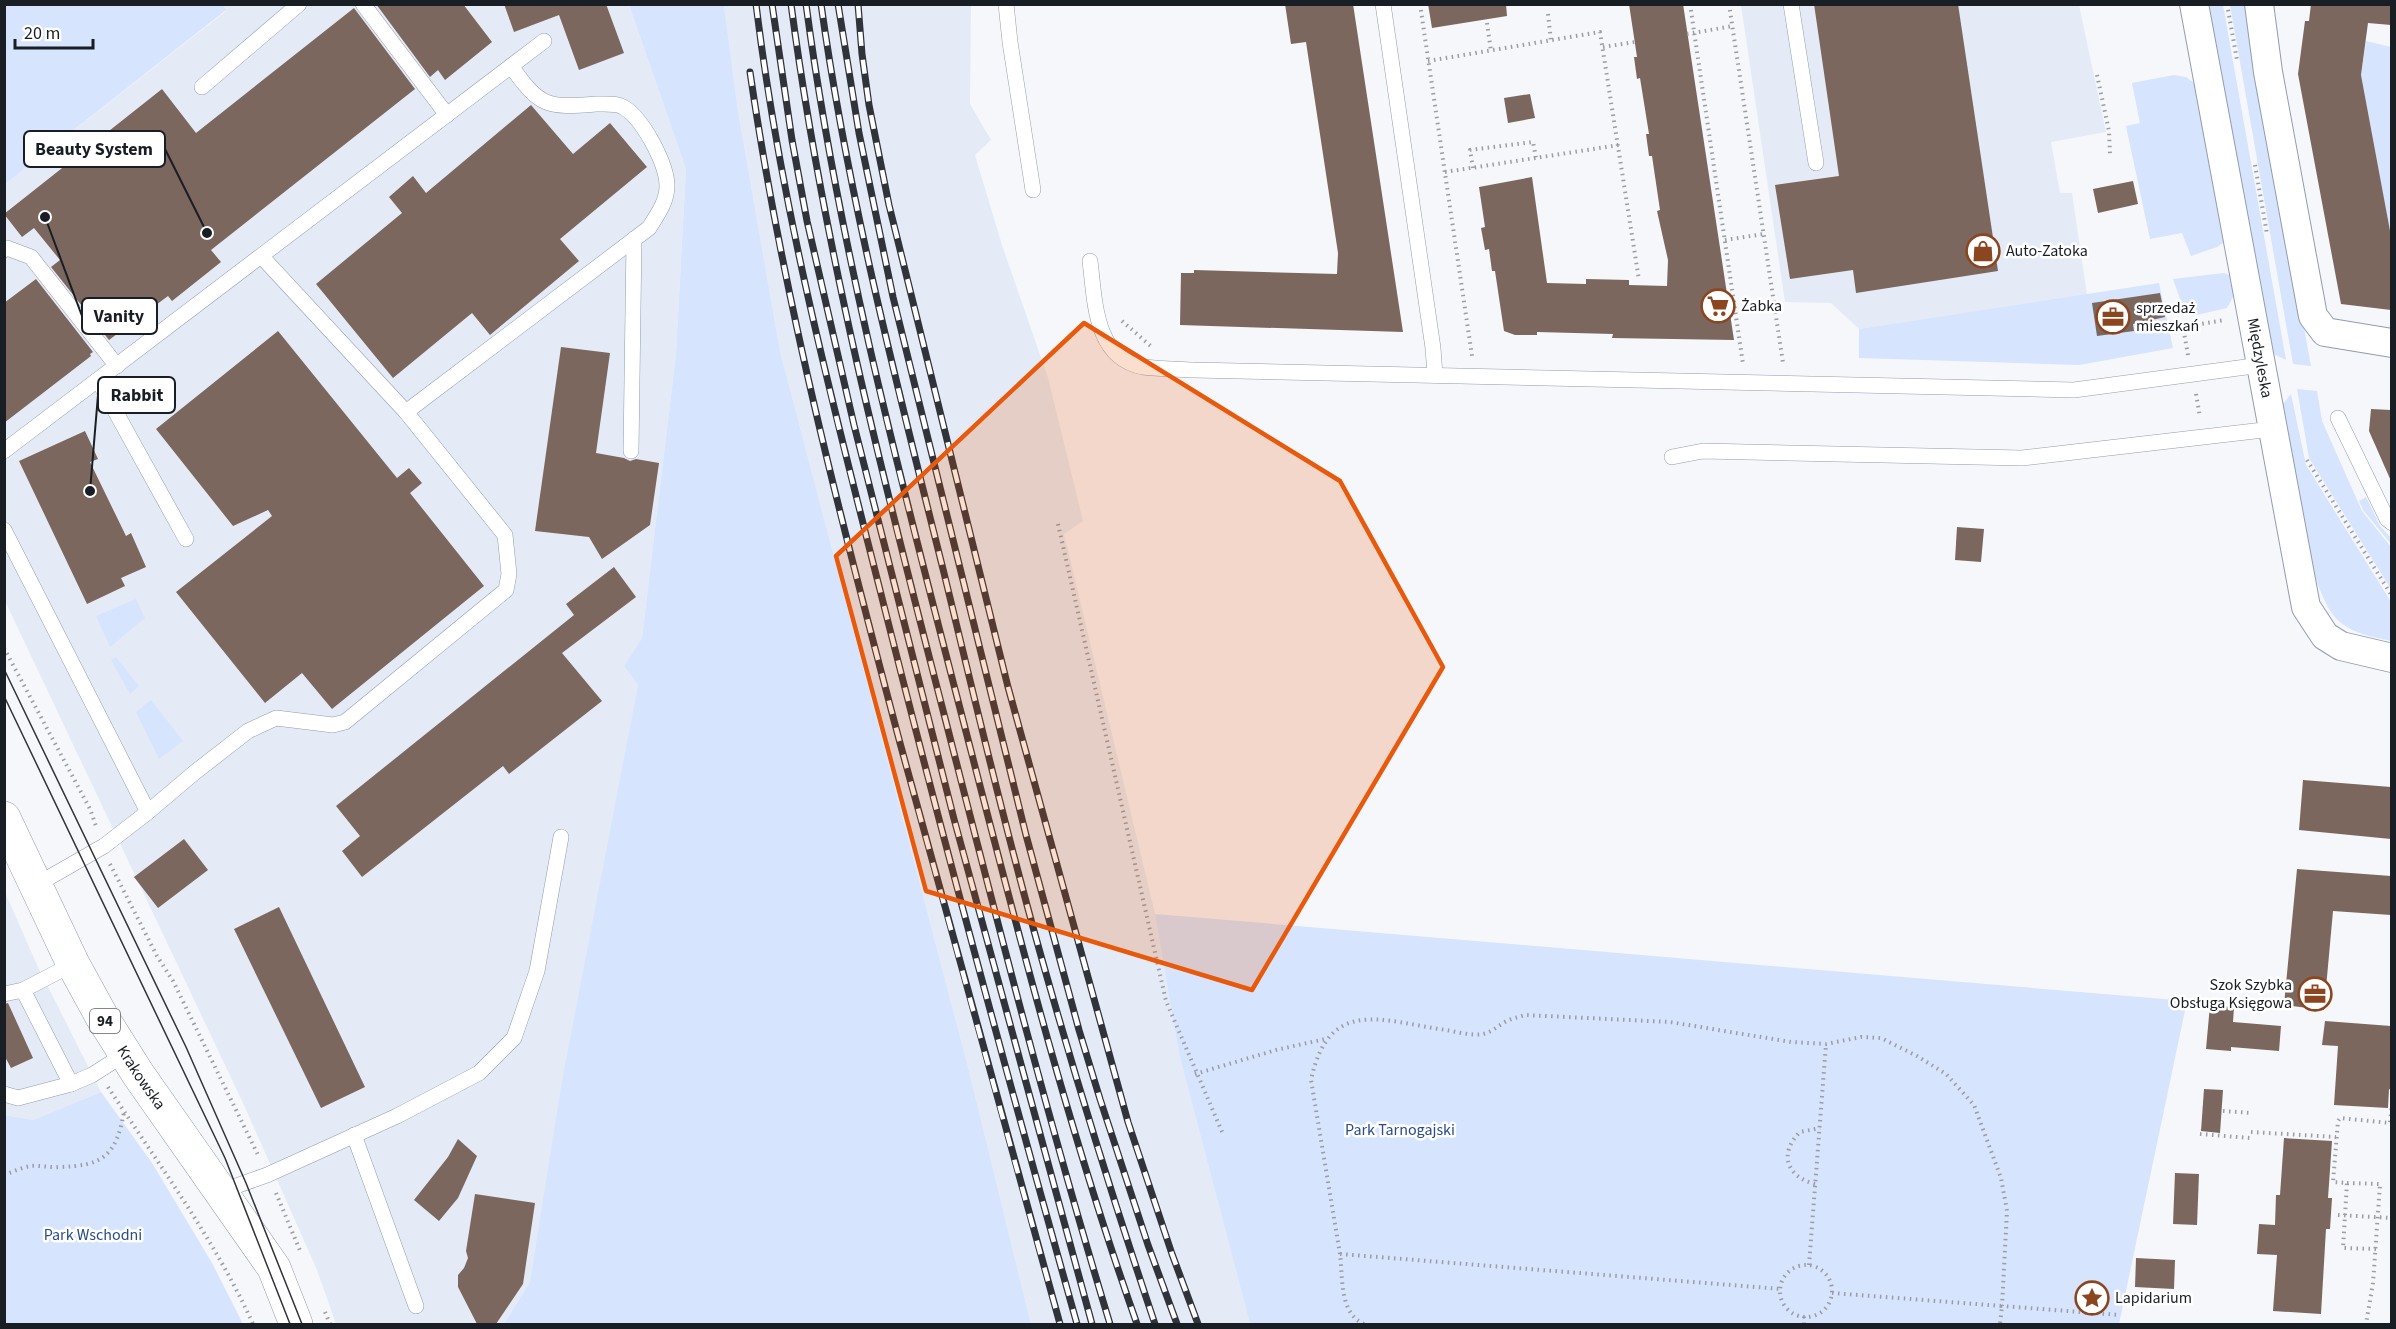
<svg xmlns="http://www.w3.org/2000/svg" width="2396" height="1329" font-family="'Source Sans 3',sans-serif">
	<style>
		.built { fill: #e5ebf6 }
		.green { fill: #d6e4fd }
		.building { fill: #7b675e }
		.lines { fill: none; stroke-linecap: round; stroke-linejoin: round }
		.service-casing { stroke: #929cae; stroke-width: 16 }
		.minor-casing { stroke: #929cae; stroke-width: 30 }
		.primary-casing { stroke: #929cae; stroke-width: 34 }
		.path { stroke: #9a9da2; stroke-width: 4; stroke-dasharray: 1.5 4.5; stroke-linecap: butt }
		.service { stroke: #fff; stroke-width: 15 }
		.minor { stroke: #fff; stroke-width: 28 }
		.primary { stroke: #fff; stroke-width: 33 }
		.tram { stroke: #30333a; stroke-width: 1.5 }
		.rail-casing { stroke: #30333a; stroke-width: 7 }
		.rail { stroke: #fff; stroke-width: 4.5; stroke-dasharray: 14; stroke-linecap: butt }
		.marked { fill: #e8590c; fill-opacity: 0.2; stroke: #e8590c; stroke-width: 4.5; stroke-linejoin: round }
		.labels { text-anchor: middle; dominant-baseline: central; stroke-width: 5; stroke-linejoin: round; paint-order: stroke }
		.shield { fill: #fff; stroke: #5e6166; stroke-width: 1.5 }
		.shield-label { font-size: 15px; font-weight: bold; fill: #191d24 }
		.poi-label { font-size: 16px; fill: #191d24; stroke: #fff; text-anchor: start }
		.street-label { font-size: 16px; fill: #191d24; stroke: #fff }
		.park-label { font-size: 16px; fill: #2a4c8c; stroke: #fff }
		.leader { fill: none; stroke: #191d24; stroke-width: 2 }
		.callout-dot { fill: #191d24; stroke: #fff; stroke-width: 2 }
		.callout { fill: #fff; stroke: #191d24; stroke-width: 2 }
		.callout-label { font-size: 18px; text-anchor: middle; font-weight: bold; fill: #191d24 }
	</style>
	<rect width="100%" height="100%" fill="#f5f7fb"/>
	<!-- built -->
	<g class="built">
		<polygon points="222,5 629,5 686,169 676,354 642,638 624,666 638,685 530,1282 504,1324 336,1324 317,1270 243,1103 5,601 5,184 226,11"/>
		<polygon points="724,5 971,5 970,104 991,140 975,155 1002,245 1048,378 1083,521 1064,534 1155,914 1179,1054 1250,1324 1031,1324 967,1063 780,351 738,111"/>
		<polygon points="1741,5 2079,5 2106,132 2051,142 2060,193 2072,193 2087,295 1859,329 1831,303 1785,302"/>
		<polygon points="4,890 37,965 101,1092 33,1120 5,1115"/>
	</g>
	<!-- green -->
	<g class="green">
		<polygon points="5,4 222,4 226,10 5,184"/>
		<polygon points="629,5 724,5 738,111 780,351 967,1063 1031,1324 504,1324 530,1282 562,1081 638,685 624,666 642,638 676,354 686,169"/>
		<polygon points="2208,5 2223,5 2286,360 2274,354 2269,347"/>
		<polygon points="2230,5 2245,5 2311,366 2293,364"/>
		<polygon points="2366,41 2391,47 2391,236 2361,75"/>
		<polygon points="2174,75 2186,77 2198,86 2226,241 2217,247 2191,256 2182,233 2150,239 2126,126 2140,123 2132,83"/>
		<polygon points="2224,273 2232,276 2234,295 2227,308 2192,316 2184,310 2173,279"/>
		<polygon points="2159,283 2173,348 2079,365 1859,358 1859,329"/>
		<polygon points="2297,389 2317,391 2322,421 2362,511 2391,547 2391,589 2309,458"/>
		<path d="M2291,394L2306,465L2391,602V641C2374,637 2354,634 2340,622C2306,595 2289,452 2282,405Z"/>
		<polygon points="2366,497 2380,526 2391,538 2391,544 2363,510 2359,501"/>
		<polygon points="136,599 145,618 110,647 96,616"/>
		<polygon points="116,657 139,686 130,694 111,660"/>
		<polygon points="151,700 183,741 159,759 136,712"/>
		<polygon points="1155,914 2187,1001 2119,1324 1250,1324 1179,1054"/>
		<polygon points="101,1092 152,1163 212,1263 243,1324 5,1324 5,1115 33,1120"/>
	</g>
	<!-- building -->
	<g class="building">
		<polygon points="376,4 463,4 492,42 445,80 438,70 430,77"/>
		<polygon points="504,4 606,4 624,53 579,70 559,15 514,32"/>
		<polygon points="1285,4 1353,4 1403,332 1180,325 1181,273 1194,273 1194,270 1337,274 1338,253 1306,42 1291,44"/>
		<polygon points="1428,4 1506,4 1507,16 1432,28"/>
		<polygon points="1629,4 1683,4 1734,340 1612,338 1613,334 1537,332 1537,335 1515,335 1504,331 1495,271 1492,271 1489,249 1485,250 1481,228 1485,227 1479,187 1532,177 1547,283 1586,284 1586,279 1629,280 1629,285 1667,286 1668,260 1657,211 1660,210 1652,156 1649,156 1646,134 1649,134 1640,78 1637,79 1634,57 1637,57"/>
		<polygon points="1814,4 1958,4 1998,271 1856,293 1853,270 1790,279 1775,185 1839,176"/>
		<polygon points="2311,4 2391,4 2391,25 2368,23 2361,75 2391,236 2391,310 2341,304 2298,74 2305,21 2309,21"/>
		<polygon points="354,8 415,89 211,250 221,262 172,301 168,296 109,340 51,267 60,260 34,228 22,237 4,214 162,89 196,133"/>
		<polygon points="1530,94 1535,118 1508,123 1504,98"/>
		<polygon points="531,105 573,154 610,123 647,167 560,239 579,261 490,335 472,313 393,378 316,284 402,213 389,197 413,176 426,193"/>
		<polygon points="2133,181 2138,204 2098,213 2093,189"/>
		<polygon points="36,279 93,352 90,354 91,356 4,423 4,303"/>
		<polygon points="2160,293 2165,317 2133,324 2134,331 2097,336 2092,303"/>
		<polygon points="278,331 397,478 409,468 422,483 410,493 484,586 332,709 302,673 265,703 176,592 272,516 268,510 233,526 156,429"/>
		<polygon points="561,347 610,353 596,453 624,458 630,461 636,459 659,463 650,525 602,559 589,537 535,531"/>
		<polygon points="2371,409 2391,410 2391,481 2369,431"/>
		<polygon points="85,431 98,459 90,462 126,536 131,533 146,567 121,578 125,586 87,604 19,461"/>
		<polygon points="1957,527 1984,529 1981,562 1955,560"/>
		<polygon points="614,567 636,597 562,653 602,701 509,774 503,766 362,877 342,851 360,836 336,806 574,615 566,604"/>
		<polygon points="2303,780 2391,787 2391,839 2299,830"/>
		<polygon points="184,839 208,870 158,908 134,877"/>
		<polygon points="2297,869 2391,876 2391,915 2333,911 2324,1010 2284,1005"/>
		<polygon points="279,907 365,1087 321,1108 234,929"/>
		<polygon points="8,1003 33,1058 11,1068 4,1055 4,1004"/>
		<polygon points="2210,1005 2234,1007 2233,1022 2281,1026 2279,1051 2231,1047 2231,1051 2206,1049"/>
		<polygon points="2325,1021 2391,1026 2391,1090 2389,1089 2388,1108 2334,1105 2338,1046 2322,1045"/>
		<polygon points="2204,1089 2223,1090 2220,1133 2201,1131"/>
		<polygon points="2284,1138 2332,1141 2328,1198 2332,1198 2330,1229 2326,1229 2321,1314 2273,1311 2277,1255 2257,1254 2259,1224 2275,1225 2276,1195 2280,1195"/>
		<polygon points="458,1139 477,1156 458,1198 439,1221 414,1200 448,1157"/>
		<polygon points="2175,1173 2199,1174 2197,1225 2173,1224"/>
		<polygon points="475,1194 535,1203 523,1284 496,1324 477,1324 458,1287 458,1275 464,1268 468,1258 466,1251"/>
		<polygon points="2136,1258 2175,1260 2174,1289 2135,1287"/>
	</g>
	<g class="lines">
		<defs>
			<g id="service">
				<polyline points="363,4 447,115"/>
				<polyline points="1006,4 1010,42 1033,190"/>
				<polyline points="1383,4 1433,348 1435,375"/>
				<polyline points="1791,4 1816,163"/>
				<polyline points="202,87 299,4"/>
				<polyline points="4,250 7,248 31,257 117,366"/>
				<path d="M1090,261C1095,300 1094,358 1143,367C1160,369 1178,369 1194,370L2074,390L2261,365"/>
				<polyline points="98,380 186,539"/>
				<path d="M406,412L649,228C657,215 667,202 667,186C667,164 642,117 623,107C617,103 604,104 596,104C547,108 540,107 511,66"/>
				<polyline points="2338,418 2387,519 2392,523"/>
				<polyline points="4,451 544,41"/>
				<polyline points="631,451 634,239"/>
				<polyline points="1672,457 1703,451 2022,458 2272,429"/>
				<polyline points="4,530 148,812"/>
				<polyline points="36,885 104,846 148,812 194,773 248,731 276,718 333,725 345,722 506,590 509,574 505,535 406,412 262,257"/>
				<polyline points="4,994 23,990 73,964"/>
				<polyline points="71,1084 92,1075 125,1054"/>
				<polyline points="4,1094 18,1098 71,1084 23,990"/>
				<polyline points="354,1135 416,1306"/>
				<polyline points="219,1192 267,1175 397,1116 479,1073 514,1038 537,971 561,837"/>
			</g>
			<g id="minor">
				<path id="s1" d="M2194,4L2306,607L2325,636L2341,646L2392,658"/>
				<polyline points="2259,4 2268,72 2313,316 2325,332 2392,343"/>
			</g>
			<g id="primary">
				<path id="s2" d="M4,818L73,964L102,1017L138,1074L274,1268L296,1324"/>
			</g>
		</defs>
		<!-- service casing -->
		<use href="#service" class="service-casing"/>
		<!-- minor casing -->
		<use href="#minor" class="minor-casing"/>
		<!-- primary casing -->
		<use href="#primary" class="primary-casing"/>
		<!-- path -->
		<g class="path">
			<polyline points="1420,4 1472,356"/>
			<polyline points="1690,4 1743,364"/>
			<polyline points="1729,4 1783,363"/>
			<polyline points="2227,4 2237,60"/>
			<polyline points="1548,14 1551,41"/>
			<polyline points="1487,23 1491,51"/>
			<polyline points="1687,34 1733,26"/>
			<polyline points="1603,47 1635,42"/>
			<polyline points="1428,61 1600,32 1639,280"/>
			<polyline points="2097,75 2109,131 2110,154"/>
			<polyline points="2255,165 2267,234"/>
			<polyline points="1473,168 1470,150 1533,142 1536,158"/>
			<polyline points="1445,172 1619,145"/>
			<polyline points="1725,240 1764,234"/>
			<polyline points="1122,321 1153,348"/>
			<polyline points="2188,355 2183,327 2225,320"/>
			<polyline points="2196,394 2200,417"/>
			<polyline points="2307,460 2392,596"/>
			<polyline points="1058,524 1166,1001 1223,1134"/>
			<polyline points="4,648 90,809 96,826"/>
			<polyline points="110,864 157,956 173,981 259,1157"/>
			<polyline points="1195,1074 1276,1050 1325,1039"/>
			<path d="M108,1087C159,1165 215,1240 253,1324"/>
			<polyline points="2223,1111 2252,1113"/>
			<polyline points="2251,1132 2336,1137"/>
			<polyline points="2200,1134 2250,1138"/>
			<path d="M4,1175C13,1172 22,1167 31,1166C40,1165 50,1168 59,1167C103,1166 116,1156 124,1112"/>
			<polyline points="2347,1183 2380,1184 2373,1283 2366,1324"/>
			<path d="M1815,1184C1787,1177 1778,1154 1800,1132L1820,1128"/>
			<polyline points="276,1193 301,1253"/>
			<polyline points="2338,1215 2392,1218"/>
			<polyline points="2376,1249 2343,1248 2347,1183 2333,1182 2338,1121 2340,1118 2390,1123 2392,1104"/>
			<path d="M1340,1254L1311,1080C1329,996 1382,1021 1446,1030C1457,1032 1472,1036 1483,1034C1492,1032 1499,1025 1507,1021C1513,1018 1519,1017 1525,1015L1670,1022L1791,1042L1826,1044L1861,1037L1881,1038L1917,1056L1946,1074L1974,1105L2001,1178L2007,1211L2002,1306L2120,1315"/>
			<polyline points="1809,1265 1826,1044"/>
			<circle cx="1806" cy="1291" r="26"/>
			<polyline points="1832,1293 2002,1306 2000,1324"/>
			<polyline points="325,1312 330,1324"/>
			<path d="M1364,1324C1339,1313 1343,1278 1340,1254L1781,1289"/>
			<polyline points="1804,1324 1804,1316"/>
		</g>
		<!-- service -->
		<use href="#service" class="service"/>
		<!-- minor -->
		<use href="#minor" class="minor"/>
		<!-- primary -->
		<use href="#primary" class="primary"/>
		<!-- tram -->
		<g class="tram">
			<polyline points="4,669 186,1047 246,1183 302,1324"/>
			<polyline points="4,696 225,1158 290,1324"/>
		</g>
		<defs>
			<g id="rail">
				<path d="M756,4C780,202 830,394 879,586C941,833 1008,1079 1077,1324"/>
				<polyline points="772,4 792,140 807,221 854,425 954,819 1092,1324"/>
				<path d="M791,4C823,246 884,483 945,718C997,921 1049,1124 1110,1324"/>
				<path d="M806,4C837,237 897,466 956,693C1011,905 1064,1118 1137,1324"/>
				<path d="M821,4C848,197 897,385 944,573C978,713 1011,853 1051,991C1083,1103 1118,1214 1155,1324"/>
				<polyline points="838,4 859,133 893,297 1026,835 1079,1030 1100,1099 1148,1245 1177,1324"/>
				<polyline points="858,4 862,54 869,105 889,205 1008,687 1128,1122 1172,1254 1198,1324"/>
				<path d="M750,72C783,299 841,521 900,743C953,937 1006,1131 1060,1324"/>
			</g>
		</defs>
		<!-- rail casing -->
		<use href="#rail" class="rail-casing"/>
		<!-- rail -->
		<use href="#rail" class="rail"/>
	</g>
	<!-- marked area -->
	<path class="marked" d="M1084,323L1340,481L1443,667L1252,990L926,891L836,556Z"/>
	<!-- icons -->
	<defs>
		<symbol id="shop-ring" viewBox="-11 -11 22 22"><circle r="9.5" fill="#fff" stroke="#8c461f" stroke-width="1.5"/><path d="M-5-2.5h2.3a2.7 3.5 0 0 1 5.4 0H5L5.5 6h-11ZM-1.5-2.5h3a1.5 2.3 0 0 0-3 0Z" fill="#8c461f"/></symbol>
		<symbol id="supermarket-ring" viewBox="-11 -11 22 22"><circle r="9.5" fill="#fff" stroke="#8c461f" stroke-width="1.5"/><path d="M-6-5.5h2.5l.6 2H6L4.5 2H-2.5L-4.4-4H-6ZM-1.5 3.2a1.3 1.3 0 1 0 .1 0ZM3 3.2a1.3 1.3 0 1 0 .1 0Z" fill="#8c461f"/></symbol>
		<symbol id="office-ring" viewBox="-11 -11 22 22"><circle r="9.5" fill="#fff" stroke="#8c461f" stroke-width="1.5"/><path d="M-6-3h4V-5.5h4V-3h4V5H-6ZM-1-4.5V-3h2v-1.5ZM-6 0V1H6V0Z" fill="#8c461f"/></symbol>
		<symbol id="sight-ring" viewBox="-11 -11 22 22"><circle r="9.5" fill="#fff" stroke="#8c461f" stroke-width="1.5"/><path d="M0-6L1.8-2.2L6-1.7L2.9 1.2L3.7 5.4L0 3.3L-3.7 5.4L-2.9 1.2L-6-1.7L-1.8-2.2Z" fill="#8c461f"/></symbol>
	</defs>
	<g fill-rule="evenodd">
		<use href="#shop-ring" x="1964" y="232" width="38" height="38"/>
		<use href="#supermarket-ring" x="1699" y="287" width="38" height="38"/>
		<use href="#office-ring" x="2094" y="298" width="38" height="38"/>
		<use href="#office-ring" x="2296" y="975" width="38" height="38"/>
		<use href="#sight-ring" x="2073" y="1279" width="38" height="38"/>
	</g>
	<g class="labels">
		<!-- shield labels -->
		<rect class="shield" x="90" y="1009" width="30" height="24" rx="4.5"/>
		<g class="shield-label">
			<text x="105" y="1021">94</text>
		</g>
		<!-- poi labels -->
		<g class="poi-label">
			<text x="2006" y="251">Auto-Zatoka</text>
			<text x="1741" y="306">Żabka</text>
			<text x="2136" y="308">sprzedaż<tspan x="2136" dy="18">mieszkań</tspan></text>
			<text x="2292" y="985" text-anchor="end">Szok Szybka<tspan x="2292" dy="18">Obsługa Księgowa</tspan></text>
			<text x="2115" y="1298">Lapidarium</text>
		</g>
		<!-- street labels -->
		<g class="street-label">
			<text stroke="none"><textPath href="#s1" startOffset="360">Międzyleska</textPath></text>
			<text stroke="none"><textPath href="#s2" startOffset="294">Krakowska</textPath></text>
		</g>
		<!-- park labels -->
		<g class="park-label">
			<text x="1400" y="1130">Park Tarnogajski</text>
			<text x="93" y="1235">Park Wschodni</text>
		</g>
	</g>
	<!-- callouts -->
	<path class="leader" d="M207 233L165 149M45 217L82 316M90 491L98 395"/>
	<g class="callout-dot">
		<circle cx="207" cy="233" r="6"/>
		<circle cx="45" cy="217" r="6"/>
		<circle cx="90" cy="491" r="6"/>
	</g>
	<g class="callout">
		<rect x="24" y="131" width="141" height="36" rx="6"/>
		<rect x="82" y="298" width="75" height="36" rx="6"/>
		<rect x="98" y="377" width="77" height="36" rx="6"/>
	</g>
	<g class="callout-label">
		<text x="94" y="155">Beauty System</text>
		<text x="119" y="322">Vanity</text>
		<text x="137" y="401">Rabbit</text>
	</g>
	<!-- border -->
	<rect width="2396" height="1329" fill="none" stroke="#191d24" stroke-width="12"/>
	<!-- scale -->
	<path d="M15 39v9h78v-9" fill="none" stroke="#191d24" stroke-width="3"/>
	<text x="24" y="39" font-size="18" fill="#191d24" stroke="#ffffff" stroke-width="4.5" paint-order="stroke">20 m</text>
</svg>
